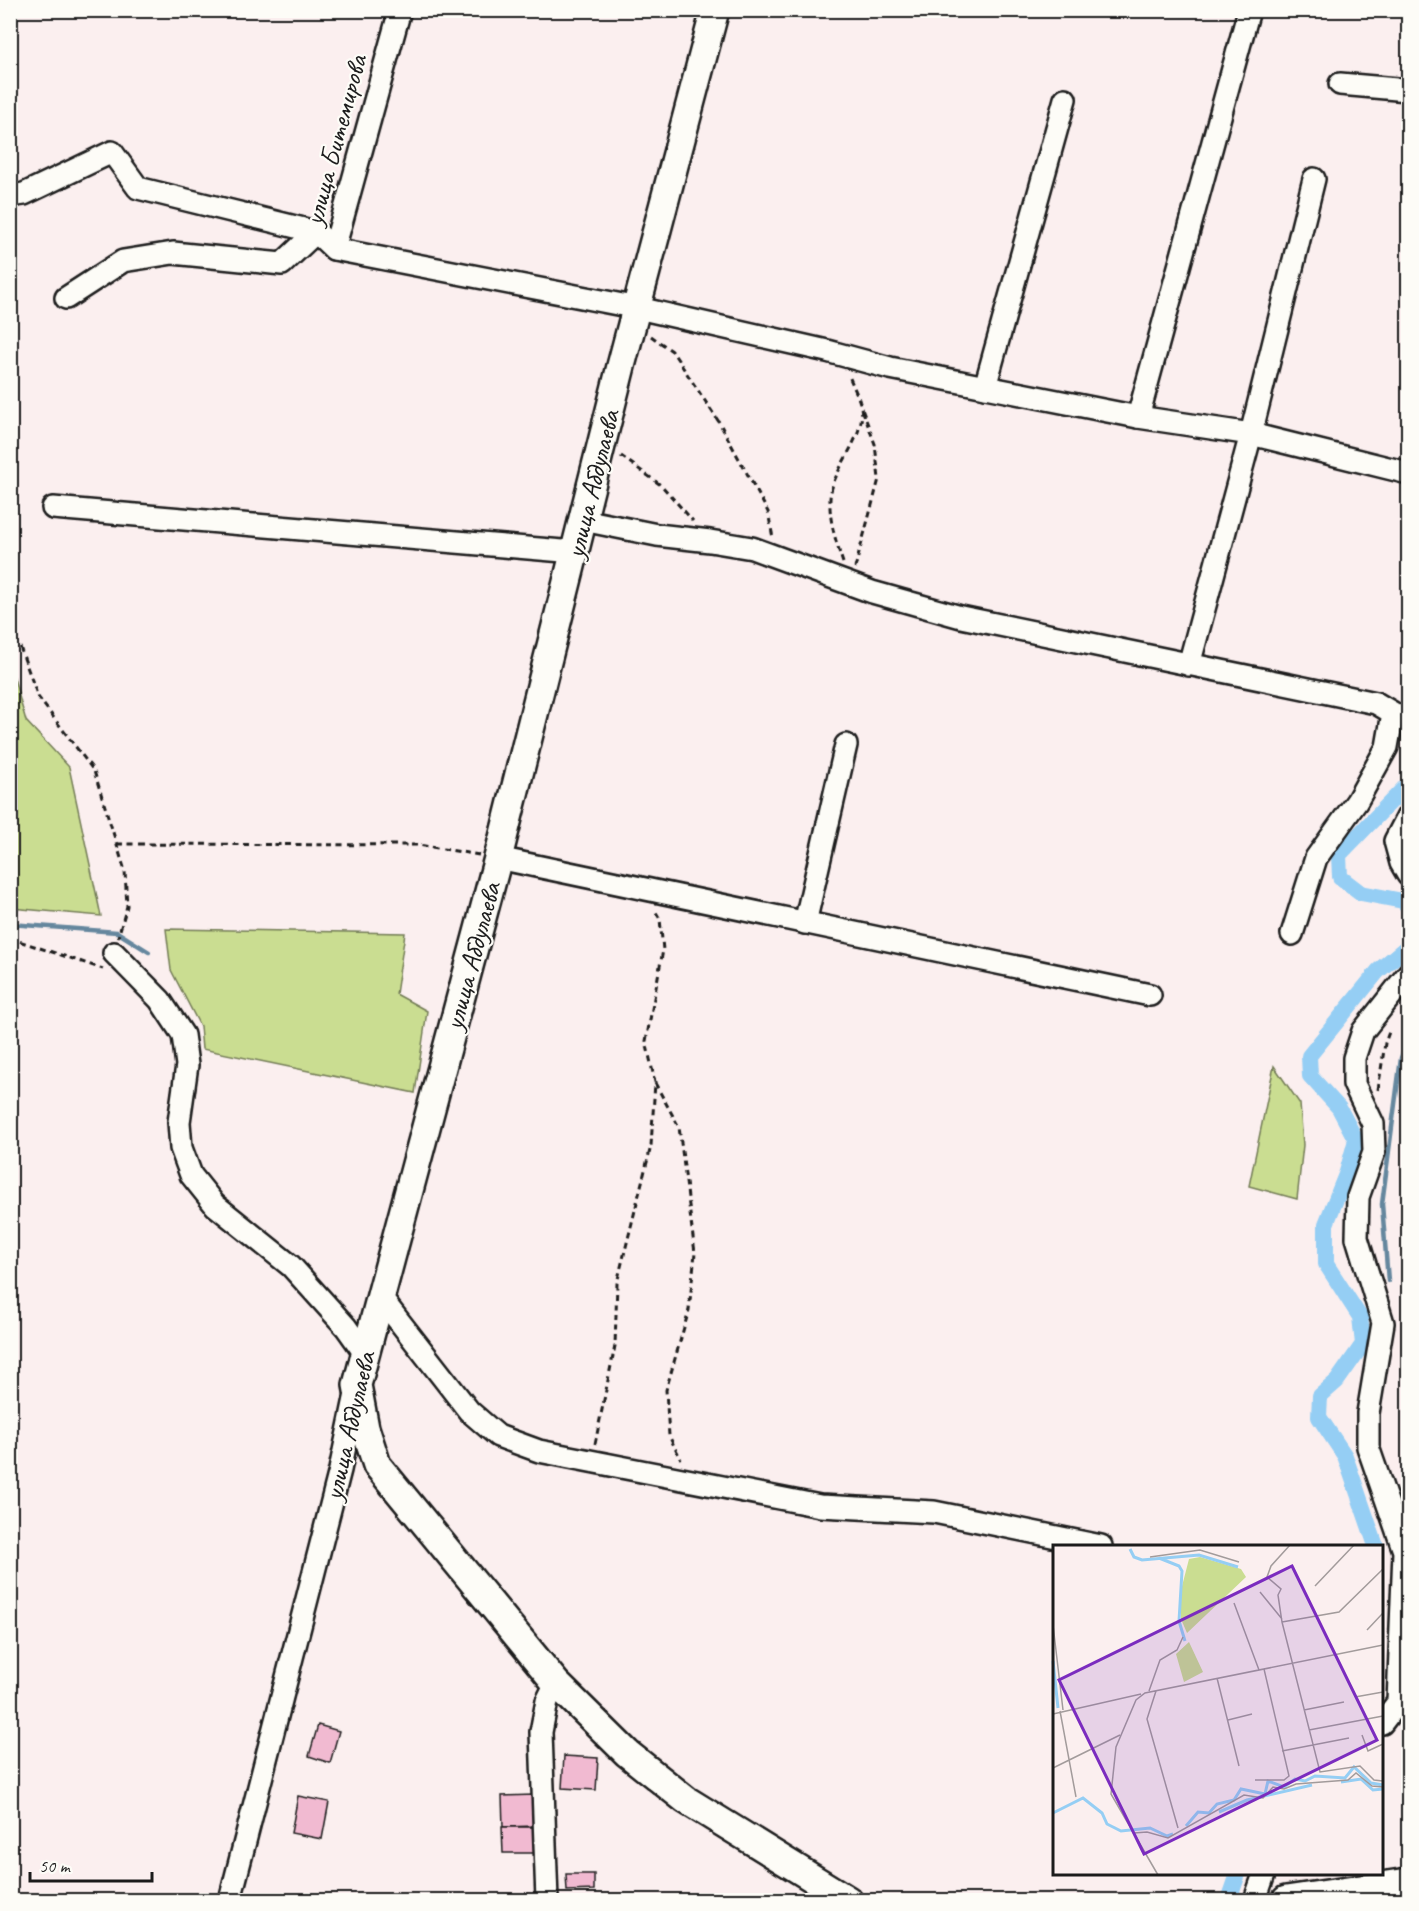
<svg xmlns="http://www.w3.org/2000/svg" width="1419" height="1911" font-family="Caveat,sans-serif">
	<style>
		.green { fill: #cadd91; stroke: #737c56; stroke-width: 1.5 }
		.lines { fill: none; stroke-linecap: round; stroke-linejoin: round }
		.stream { stroke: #65879e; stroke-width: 4.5 }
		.canal { stroke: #95cef4; stroke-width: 16 }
		.building { fill: #f1bad1; stroke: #1c1c1c; stroke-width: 1.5 }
		.minor-casing { stroke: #1c1c1c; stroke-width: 26 }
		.major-casing { stroke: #1c1c1c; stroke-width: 32 }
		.path { stroke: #1c1c1c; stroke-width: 3; stroke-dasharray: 6 4.5; stroke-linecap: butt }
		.minor { stroke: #fdfcf7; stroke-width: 21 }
		.major { stroke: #fdfcf7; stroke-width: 27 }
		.labels { text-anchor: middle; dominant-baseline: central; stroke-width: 4.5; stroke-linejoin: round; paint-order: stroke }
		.street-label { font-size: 28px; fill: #1c1c1c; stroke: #fdfcf7 }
		.inset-river { fill: none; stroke: #95cef4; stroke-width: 3 }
		.inset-road { fill: none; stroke: #a29b9b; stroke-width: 1.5 }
		.view { fill: #7b2cbf; fill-opacity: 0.15; stroke: #7b2cbf; stroke-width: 3 }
		.inset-edge { fill: none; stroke: #1c1c1c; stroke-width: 3 }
	</style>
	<rect width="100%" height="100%" fill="#fbefef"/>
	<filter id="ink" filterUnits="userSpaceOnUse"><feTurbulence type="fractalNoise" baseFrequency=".0167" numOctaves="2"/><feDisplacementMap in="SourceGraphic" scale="12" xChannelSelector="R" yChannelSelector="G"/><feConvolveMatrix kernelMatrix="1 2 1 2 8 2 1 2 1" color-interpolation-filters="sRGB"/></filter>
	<g filter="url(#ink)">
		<!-- green -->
		<g class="green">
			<polygon points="10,664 26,721 69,767 101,916 11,908"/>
			<polygon points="166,929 405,933 396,994 427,1011 415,1093 202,1049 200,1026 171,970"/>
			<polygon points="1274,1066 1300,1104 1303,1145 1297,1199 1249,1186"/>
		</g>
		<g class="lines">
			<!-- stream -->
			<g class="stream">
				<polyline points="10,924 117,932 149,952"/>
				<polyline points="1388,1281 1382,1204 1401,1058 1408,1039"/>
			</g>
			<!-- canal -->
			<g class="canal">
				<polyline points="1408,784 1339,855 1340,877 1361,893 1403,901 1408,906"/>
				<polyline points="1376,1546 1345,1456 1319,1417 1320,1396 1337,1381 1363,1344 1360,1317 1326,1264 1326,1224 1347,1172 1356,1140 1339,1108 1310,1076 1309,1056 1378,971 1408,946"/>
				<polyline points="1229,1900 1238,1874"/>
			</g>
		</g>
		<!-- building -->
		<g class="building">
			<polygon points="318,1725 339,1731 330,1763 309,1756"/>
			<polygon points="564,1756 598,1758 596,1790 562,1788"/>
			<polygon points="534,1795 535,1826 503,1827 502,1796"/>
			<polygon points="298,1796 329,1802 322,1839 291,1833"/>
			<polygon points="502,1827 535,1827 535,1853 503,1853"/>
			<polygon points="566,1874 594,1874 594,1890 567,1891"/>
		</g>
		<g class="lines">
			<defs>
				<g id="minor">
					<polyline points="1340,84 1408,90"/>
					<polyline points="10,196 24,194 112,152 138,188 316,232 334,249 638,308 827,351 890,368 1138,417 1251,434 1408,473"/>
					<polyline points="334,249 400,10"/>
					<polyline points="66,298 123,261 173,253 282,264 316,232"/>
					<polyline points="985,387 1065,99"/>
					<polyline points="1138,417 1249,10"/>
					<polyline points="53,508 575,552"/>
					<polyline points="583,520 657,535 710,541 752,548 872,592 961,617 1376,703 1393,713 1387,747 1357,801 1316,858 1292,934"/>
					<polyline points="1189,665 1251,434 1314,179"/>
					<polyline points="1408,816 1395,841 1401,863 1408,875"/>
					<polyline points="498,858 1150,995"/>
					<polyline points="805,923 846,745"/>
					<polyline points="114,953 160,1000 183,1035 187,1065 179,1122 181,1148 191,1175 215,1205 291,1266 346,1327 366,1355"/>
					<polyline points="381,1298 469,1411 498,1436 539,1451 820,1506 934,1512 1101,1546"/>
					<polyline points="1382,1723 1398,1702 1404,1551 1368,1447 1368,1413 1383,1323 1357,1238 1358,1197 1374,1152 1373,1124 1354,1084 1354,1058 1363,1031 1408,974"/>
					<polyline points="230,1900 340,1470 356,1394"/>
					<polyline points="547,1900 541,1732 547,1701 556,1683"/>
					<polyline points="1255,1900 1264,1874"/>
				</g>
				<g id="major">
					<polyline points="715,10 621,366 498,858 357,1385 365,1428 377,1465 556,1683 627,1753 686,1800 848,1900"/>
					<polyline points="1286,1900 1408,1882"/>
				</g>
			</defs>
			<!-- minor casing -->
			<use href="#minor" class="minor-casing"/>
			<!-- major casing -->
			<use href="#major" class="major-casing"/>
			<!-- path -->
			<g class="path">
				<polyline points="651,336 672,351 719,422 768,512 773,538"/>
				<polyline points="621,456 662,486 693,521"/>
				<path d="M843,563C836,542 829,521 830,499C831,470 867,436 861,407C859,397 853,386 849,376"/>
				<polyline points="855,568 879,479 875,444 862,409"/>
				<polyline points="20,647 38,697 94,771 125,871 127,906 118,937"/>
				<polyline points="117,844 419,845 479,855"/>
				<polyline points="10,938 103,969"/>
				<polyline points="655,1083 679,1127 695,1253 689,1310 666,1390 669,1436 681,1459"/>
				<polyline points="1378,1090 1385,1043 1390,1029"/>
				<polyline points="595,1444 615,1346 617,1283 651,1146 655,1082 646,1041 663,950 660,919 654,909"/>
			</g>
			<!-- minor -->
			<use href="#minor" class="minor"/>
			<!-- major -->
			<use href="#major" class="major"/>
		</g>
	</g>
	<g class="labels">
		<!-- street labels -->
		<g class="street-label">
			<text transform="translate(335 140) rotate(-75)">улица Битемирова</text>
			<text transform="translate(592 484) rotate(-76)">улица Абдулаева</text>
			<text transform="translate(472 956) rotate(-75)">улица Абдулаева</text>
			<text transform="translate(349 1426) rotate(-77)">улица Абдулаева</text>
		</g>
	</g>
	<!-- overview -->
	<g transform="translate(1053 1545)">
		<rect width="330" height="330" fill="#fbefef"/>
		<path d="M147,12L188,24L193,32L134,88L128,74V45L136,14ZM136,97L150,127L131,137L123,109Z" fill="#cadd91"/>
		<path class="inset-river" d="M77,4L81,12L89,15L146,10L185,22M106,13L126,21L129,26L126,76L132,96M0,116L5,163M288,237L308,234L320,245L330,244M166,267L194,255L259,240M0,268L30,253L49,268L54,279L68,286L97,283L114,291L120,289M133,281L145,267L156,268L164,259L181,255L188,244L212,249L215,236L231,242L242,234L252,236L262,231L292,233L301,222L318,238L330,240"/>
		<path class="inset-road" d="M237,0L218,21L214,32L228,44L225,50L229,77L267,227L307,221L321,235L330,236M97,12L147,5L186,17M262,41L301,0M207,47L229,74M181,58L206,125M229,77L286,67L330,24M0,80L10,165M314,85L330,68M164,133L186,221M96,146L107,115L124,105L130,92M103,146L94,174L125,283M302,152L330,147M251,165L291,157M7,166L23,252M0,169L88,149M175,175L199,169M256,185L330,171M309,190L315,206L330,199M229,206L296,193M0,223L67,190M202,235H231L236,231L211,124M81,288L94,287L115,293L191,250L210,253L220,242L231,244L243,239L295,235L303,228L319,241L330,242M105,330L58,249L63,202L83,155L92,148L330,100"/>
		<path class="view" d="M239,21L324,195L91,309L6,135Z"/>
		<rect width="330" height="330" class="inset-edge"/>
	</g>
	<!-- margin -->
	<rect width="1419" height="1911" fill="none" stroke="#fdfcf7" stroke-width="36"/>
	<rect x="18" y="18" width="1383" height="1875" fill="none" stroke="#1c1c1c" stroke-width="2" filter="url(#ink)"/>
	<!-- scale -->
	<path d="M30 1872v9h122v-9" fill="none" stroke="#1c1c1c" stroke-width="3"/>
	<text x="39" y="1872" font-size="18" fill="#1c1c1c" stroke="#fdfcf7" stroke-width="4.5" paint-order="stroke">50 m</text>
</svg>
